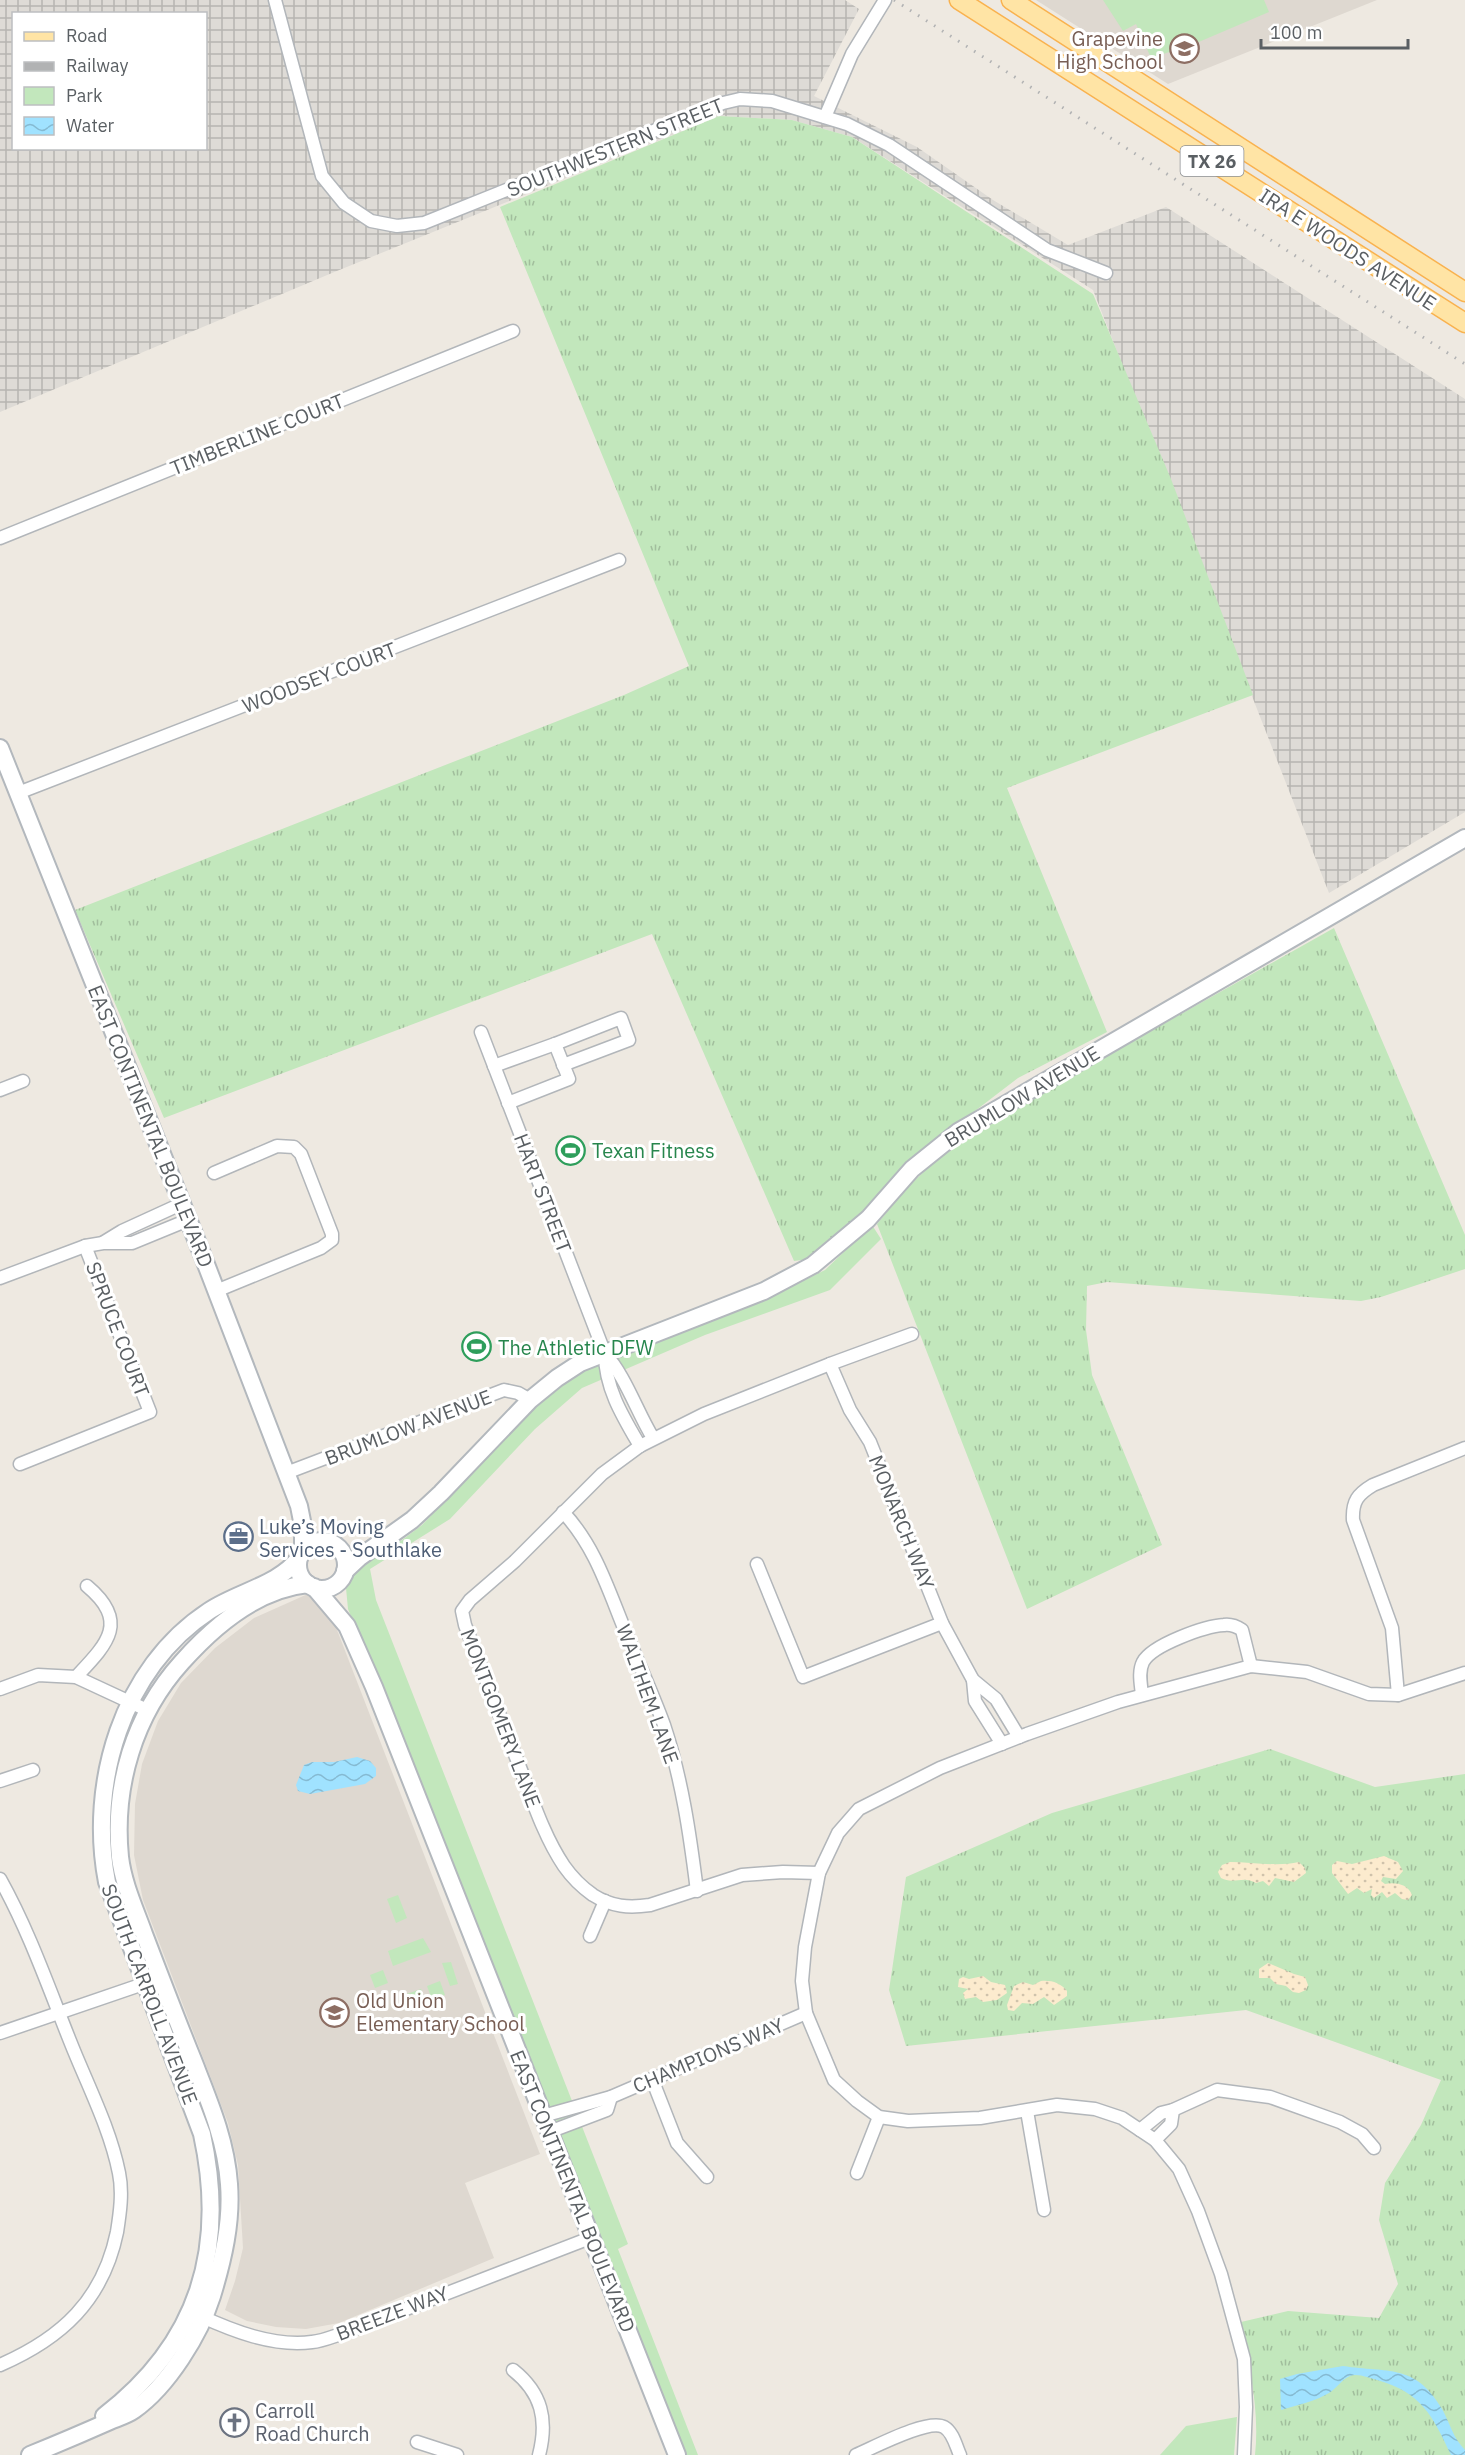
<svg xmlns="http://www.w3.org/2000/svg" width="1465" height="2455" font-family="'IBM Plex Sans',sans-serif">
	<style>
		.industrial { fill: url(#industrial-grid); fill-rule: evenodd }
		.education { fill: #ded8d0 }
		.grass { fill: url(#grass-tufts) }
		.sand { fill: url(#sand-dots) }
		.green { fill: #c2e7bc }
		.water { fill: url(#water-waves) }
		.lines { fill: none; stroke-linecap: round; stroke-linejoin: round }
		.street-casing { stroke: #b2b6ba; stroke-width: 15 }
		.secondary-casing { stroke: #b3b8bd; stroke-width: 20 }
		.primary-casing { stroke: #f9b24f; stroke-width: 21 }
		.street { stroke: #fff; stroke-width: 12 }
		.secondary { stroke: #fff; stroke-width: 16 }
		.primary { stroke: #ffe4a5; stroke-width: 18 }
		.rail { stroke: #b1b2b3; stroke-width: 3; stroke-dasharray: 1.5 8; stroke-linecap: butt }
		.labels { text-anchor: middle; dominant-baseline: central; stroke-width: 6; stroke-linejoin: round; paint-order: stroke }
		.shield { fill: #fff; stroke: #8c8f92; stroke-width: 1.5 }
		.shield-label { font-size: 18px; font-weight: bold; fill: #5a5f63 }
		.education-label { font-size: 20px; fill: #785e54; stroke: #fff; text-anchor: end }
		.street-label { font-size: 20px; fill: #5a5f63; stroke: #fff }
		.leisure-label { font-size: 20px; fill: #27864d; stroke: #fff; text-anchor: start }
		.service-label { font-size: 20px; fill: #4e5e75; stroke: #fff; text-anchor: start }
		.worship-label { font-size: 20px; fill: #5b616d; stroke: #fff; text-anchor: start }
	</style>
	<defs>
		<pattern id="industrial-grid" width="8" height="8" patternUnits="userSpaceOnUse" patternTransform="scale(1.5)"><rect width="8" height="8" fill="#dedbd6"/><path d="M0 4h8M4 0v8" fill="none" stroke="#b7b5b1"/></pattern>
		<pattern id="grass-tufts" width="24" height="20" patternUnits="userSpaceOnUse" patternTransform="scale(1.5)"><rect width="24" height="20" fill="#c2e7bc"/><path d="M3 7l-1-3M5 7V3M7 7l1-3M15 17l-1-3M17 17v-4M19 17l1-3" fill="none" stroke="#a1be9c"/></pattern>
		<pattern id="sand-dots" width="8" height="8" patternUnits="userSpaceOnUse" patternTransform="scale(1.5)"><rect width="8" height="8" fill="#fcebce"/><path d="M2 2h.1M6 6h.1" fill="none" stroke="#cfc2ab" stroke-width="1.8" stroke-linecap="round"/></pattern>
		<pattern id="water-waves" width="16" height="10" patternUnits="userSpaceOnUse" patternTransform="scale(1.5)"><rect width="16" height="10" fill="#a0e2ff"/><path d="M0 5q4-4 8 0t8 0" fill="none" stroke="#85bad2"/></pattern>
	</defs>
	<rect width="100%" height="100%" fill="#eee9e1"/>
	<!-- industrial -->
	<path class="industrial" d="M0,0H845L859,9L814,96L917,147L993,200L1068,245L1166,207L1465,399V812L1329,893L1093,290L852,137L792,120L719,116L332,273L0,412ZM14,14H206V148H14Z"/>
	<!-- education -->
	<g class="education">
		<polygon points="1036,0 1377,0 1168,84"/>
		<polygon points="310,1593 332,1617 540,2154 465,2183 494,2258 339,2323 306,2329 276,2327 247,2321 225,2310 235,2281 243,2248 238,2165 228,2123 143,1900 134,1855 135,1804 142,1764 158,1721 181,1683 215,1648 254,1618"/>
	</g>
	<!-- grass -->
	<g class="grass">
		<polygon points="719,116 792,120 852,137 1093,294 1171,479 1253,695 1007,788 1107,1032 1018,1078 911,1160 848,1231 810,1259 794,1261 652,934 164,1118 75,910 624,695 689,666 500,207"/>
		<polygon points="1334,928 1465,1235 1465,1269 1381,1297 1361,1301 1107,1282 1087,1286 1086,1330 1092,1375 1162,1545 1027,1609 877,1224 907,1188 936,1160 1035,1096"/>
		<path d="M1270,1749L1375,1787L1465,1774V2455H1255C1260,2410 1249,2366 1241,2322L1288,2311L1379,2318L1398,2284L1379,2220L1385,2183L1421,2125L1441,2080L1246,2010L906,2046L889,1990L906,1877L1052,1813Z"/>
	</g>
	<!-- sand -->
	<g class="sand">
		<path d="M1384,1856L1398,1862L1403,1871L1396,1879L1383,1877L1381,1881L1385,1884C1395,1882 1408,1884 1412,1895L1408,1900L1402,1899L1395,1893L1387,1898L1382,1892L1374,1898L1371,1895L1372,1889L1364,1893L1357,1888L1348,1894L1332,1873V1865L1337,1861L1352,1864Z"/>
		<path d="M1230,1862C1252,1862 1278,1867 1299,1862L1305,1868L1306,1873L1294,1882L1275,1878L1269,1886L1263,1881L1256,1883C1243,1875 1234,1885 1221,1878L1218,1872L1222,1865Z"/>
		<polygon points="1268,1963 1294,1974 1305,1977 1308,1985 1306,1990 1299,1993 1293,1992 1286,1986 1276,1984 1270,1978 1259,1978 1259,1969"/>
		<polygon points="983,1976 991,1982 1005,1985 1007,1993 997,2000 983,2002 976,1997 965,1999 963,1993 968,1989 958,1987 959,1979 963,1977 969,1979"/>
		<path d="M1041,1981C1051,1980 1061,1983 1067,1991V1996L1054,2005L1044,1997L1033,2004L1022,2003L1014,2011L1008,2010L1007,2005L1014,1986L1023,1982L1033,1985Z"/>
	</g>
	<!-- green -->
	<g class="green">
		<polygon points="1103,0 1264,0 1269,12 1194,44 1151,58 1136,24 1123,31"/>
		<polygon points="872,1225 881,1239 830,1290 705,1335 582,1388 535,1429 450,1519 370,1569 376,1600 628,2244 618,2249 698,2455 684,2455 348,1609 346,1588 349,1574 364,1559 402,1540 422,1525 551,1390 580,1370 778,1293 825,1270"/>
		<polygon points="398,1895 407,1918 396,1923 387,1899"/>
		<polygon points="423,1938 431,1952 393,1966 388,1951"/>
		<polygon points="451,1962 458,1984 450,1986 442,1963"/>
		<polygon points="383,1970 388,1983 375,1988 370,1975"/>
		<polygon points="440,1981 445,1995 432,2000 427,1986"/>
		<polygon points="421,1989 426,2001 405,2009 401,1996"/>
		<polygon points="1237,2417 1234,2455 1160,2455 1186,2426"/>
	</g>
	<!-- water -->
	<g class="water">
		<polygon points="357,1757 370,1761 376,1768 376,1776 365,1784 310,1794 298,1791 296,1785 304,1765 312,1762 334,1762"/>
		<path d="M1343,2366C1388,2373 1415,2363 1442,2409C1450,2423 1453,2438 1465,2450V2455H1451C1432,2415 1422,2393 1377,2380C1369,2378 1358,2373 1350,2376C1342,2379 1336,2389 1329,2393C1314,2402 1297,2405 1281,2410L1280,2379L1297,2374Z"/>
	</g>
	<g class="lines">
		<defs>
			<g id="street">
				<polyline points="275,0 322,176 344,203 371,221 397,226 424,223 723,103 740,99 772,101 847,124 889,145 1047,250 1106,273"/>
				<polyline points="825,117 852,54 885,0"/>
				<polyline points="0,538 513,331"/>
				<polyline points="18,793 619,560"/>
				<path d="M481,1032L605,1354C605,1388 623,1417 640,1446"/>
				<polyline points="555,1044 621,1018 629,1040 563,1065"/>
				<polyline points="494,1066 555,1044 569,1079 508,1103"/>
				<polyline points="0,1090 23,1081"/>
				<polyline points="214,1173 277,1146 294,1147 301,1154 332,1234 332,1240 321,1248 216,1291"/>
				<polyline points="104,1242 122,1231 181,1204"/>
				<polyline points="0,1278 85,1246 103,1243 132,1243 188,1220"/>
				<path d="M605,1354C625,1375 637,1412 653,1438"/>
				<polyline points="830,1364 850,1410 870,1442 942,1623 973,1680 996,1699 1019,1737"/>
				<polyline points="20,1464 150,1412 85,1246"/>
				<polyline points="286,1473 504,1390 518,1393 530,1400"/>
				<path d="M563,1512C594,1545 607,1586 624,1628C637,1660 652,1692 664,1725C682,1779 690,1835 697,1891"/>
				<polyline points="757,1564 803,1677 942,1623"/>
				<path d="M76,1677C107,1644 130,1622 87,1586"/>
				<polyline points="973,1680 975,1701 1002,1744"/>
				<polyline points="0,1689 38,1675 76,1677 147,1710"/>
				<path d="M1142,1695C1141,1684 1138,1672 1143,1662C1152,1645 1205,1626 1224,1625C1231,1624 1236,1626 1242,1630L1251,1666"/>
				<path d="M1398,1695L1392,1628L1353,1520C1352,1501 1358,1494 1373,1485L1465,1448"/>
				<polyline points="0,1781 33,1770"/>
				<path d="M819,1873L783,1872L742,1875L650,1905C629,1908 612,1907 593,1895C583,1888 571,1876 564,1866C545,1838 533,1802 521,1770C502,1722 484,1674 465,1625L462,1611L470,1600L515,1561L602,1474L640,1446L704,1414L830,1364L912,1334"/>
				<path d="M0,1879C29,1931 48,1986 70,2041C87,2084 110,2128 119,2173C123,2192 120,2213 117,2232C103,2300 62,2338 0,2365"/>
				<polyline points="590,1936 605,1901"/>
				<polyline points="0,2033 152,1981"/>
				<polyline points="652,2079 677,2143 707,2177"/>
				<polyline points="1027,2111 1044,2210"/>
				<polyline points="543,2116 611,2097 806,2013"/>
				<polyline points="1140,2130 1161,2113 1173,2110 1217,2090 1270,2097 1340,2122 1362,2134 1374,2148"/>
				<polyline points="549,2132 607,2110 611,2097"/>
				<polyline points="1155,2140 1171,2124 1173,2110"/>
				<polyline points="857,2173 879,2117"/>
				<path d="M198,2315C233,2331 273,2347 312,2342C323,2341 334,2336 344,2333L590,2238"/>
				<path d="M513,2370C542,2393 548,2420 539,2455"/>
				<polyline points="417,2442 457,2455"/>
				<path d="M856,2455C873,2448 928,2418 944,2427C953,2432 956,2446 960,2455"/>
				<polyline points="1244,2455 1246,2407 1244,2359 1221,2274 1198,2211 1179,2169 1155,2140 1122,2118 1095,2109 1057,2105 980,2118 908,2121 879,2117 857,2101 834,2080 806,2013 802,1981 805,1947 819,1873 838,1833 859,1809 940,1768 1027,1734 1118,1702 1251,1666 1307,1672 1369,1694 1398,1695 1465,1673"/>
			</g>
			<g id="secondary">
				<polyline points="0,748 204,1259 299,1506 303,1526 303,1551"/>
				<circle cx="322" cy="1565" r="24"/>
				<polyline points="345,1571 360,1557 412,1520 441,1493 530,1400 557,1378 580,1363 764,1291 813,1265 868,1219 912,1169 958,1132 1465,838"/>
				<polyline points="314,1587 347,1626 374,1687 677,2455"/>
				<path d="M104,2416C199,2343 227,2249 202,2134L107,1882C88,1784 122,1668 209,1611C237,1592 279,1585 299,1558"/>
				<path d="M30,2455C57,2444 83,2433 110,2421C117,2418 127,2415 134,2410C168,2386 200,2334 212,2296C223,2260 232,2222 229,2184C226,2140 209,2101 193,2060C176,2018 160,1976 144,1934C135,1909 123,1883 120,1857C113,1786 134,1715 182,1662C214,1626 258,1589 308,1584"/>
			</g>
			<g id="primary">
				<polyline points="959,0 1465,323"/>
				<polyline points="1011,0 1465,292"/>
			</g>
		</defs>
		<!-- street casing -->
		<use href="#street" class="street-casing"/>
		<!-- secondary casing -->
		<use href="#secondary" class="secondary-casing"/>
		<!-- primary casing -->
		<use href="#primary" class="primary-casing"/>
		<!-- street -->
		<use href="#street" class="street"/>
		<!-- secondary -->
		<use href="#secondary" class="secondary"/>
		<!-- primary -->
		<use href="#primary" class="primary"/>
		<!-- rail -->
		<polyline class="rail" points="894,0 1465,364"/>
	</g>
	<!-- icons -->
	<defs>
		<symbol id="school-ring" viewBox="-11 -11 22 22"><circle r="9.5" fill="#fff" stroke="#8d6e63" stroke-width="1.5"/><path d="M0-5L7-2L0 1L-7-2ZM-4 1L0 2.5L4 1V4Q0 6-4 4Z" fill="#8d6e63"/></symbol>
		<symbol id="stadium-ring" viewBox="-11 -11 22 22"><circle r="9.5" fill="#fff" stroke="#2e9e5b" stroke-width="1.5"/><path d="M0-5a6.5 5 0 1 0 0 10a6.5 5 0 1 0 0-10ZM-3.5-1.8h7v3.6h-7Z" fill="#2e9e5b"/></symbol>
		<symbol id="office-ring" viewBox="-11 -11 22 22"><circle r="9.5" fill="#fff" stroke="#5c6f8a" stroke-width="1.5"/><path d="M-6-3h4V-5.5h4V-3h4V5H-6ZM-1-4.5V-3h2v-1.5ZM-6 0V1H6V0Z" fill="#5c6f8a"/></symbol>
		<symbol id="church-ring" viewBox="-11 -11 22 22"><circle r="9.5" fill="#fff" stroke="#6b7280" stroke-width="1.5"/><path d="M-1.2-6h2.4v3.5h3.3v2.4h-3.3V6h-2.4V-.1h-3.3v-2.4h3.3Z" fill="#6b7280"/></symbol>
	</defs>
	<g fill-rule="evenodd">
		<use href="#school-ring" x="1168" y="32" width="33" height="33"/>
		<use href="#stadium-ring" x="554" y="1134" width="33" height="33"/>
		<use href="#stadium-ring" x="460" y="1330" width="33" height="33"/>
		<use href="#office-ring" x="222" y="1520" width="33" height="33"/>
		<use href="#school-ring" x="318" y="1996" width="33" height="33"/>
		<use href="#church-ring" x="218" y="2406" width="33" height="33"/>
	</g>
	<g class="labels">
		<!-- shield labels -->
		<rect class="shield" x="1180.5" y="146" width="63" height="30" rx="4.5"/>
		<g class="shield-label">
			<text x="1212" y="161">TX 26</text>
		</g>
		<!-- education labels -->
		<g class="education-label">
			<text x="1163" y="38">Grapevine<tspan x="1163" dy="23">High School</tspan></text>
			<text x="356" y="2000" text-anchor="start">Old Union<tspan x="356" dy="23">Elementary School</tspan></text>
		</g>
		<!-- street labels -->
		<g class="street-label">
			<text transform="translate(615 147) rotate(-22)">SOUTHWESTERN STREET</text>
			<text transform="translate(1348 249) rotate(33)">IRA E WOODS AVENUE</text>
			<text transform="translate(257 434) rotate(-22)">TIMBERLINE COURT</text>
			<text transform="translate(319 677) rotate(-21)">WOODSEY COURT</text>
			<text transform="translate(1022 1096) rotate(-31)">BRUMLOW AVENUE</text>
			<text transform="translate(151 1126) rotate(68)">EAST CONTINENTAL BOULEVARD</text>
			<text transform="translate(543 1193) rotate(69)">HART STREET</text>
			<text transform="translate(118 1329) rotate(69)">SPRUCE COURT</text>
			<text transform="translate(408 1427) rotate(-21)">BRUMLOW AVENUE</text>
			<text transform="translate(902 1522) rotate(68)">MONARCH WAY</text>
			<text transform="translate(648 1694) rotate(70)">WALTHEM LANE</text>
			<text transform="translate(501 1718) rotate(69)">MONTGOMERY LANE</text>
			<text transform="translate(150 1994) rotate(69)">SOUTH CARROLL AVENUE</text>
			<text transform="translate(708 2055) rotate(-23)">CHAMPIONS WAY</text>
			<text transform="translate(573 2191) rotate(68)">EAST CONTINENTAL BOULEVARD</text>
			<text transform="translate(392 2313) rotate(-21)">BREEZE WAY</text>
		</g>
		<!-- leisure labels -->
		<g class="leisure-label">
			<text x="592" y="1150">Texan Fitness</text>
			<text x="498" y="1347">The Athletic DFW</text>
		</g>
		<!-- service labels -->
		<g class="service-label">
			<text x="259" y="1526">Luke’s Moving<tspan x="259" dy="23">Services - Southlake</tspan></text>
		</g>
		<!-- worship labels -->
		<g class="worship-label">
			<text x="255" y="2410">Carroll<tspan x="255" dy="23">Road Church</tspan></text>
		</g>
	</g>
	<!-- legend -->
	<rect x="12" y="12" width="195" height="138" fill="#ffffff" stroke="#bdbfc1" stroke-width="1.5"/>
	<rect x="24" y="32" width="30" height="9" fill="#ffe4a5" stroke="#bdbfc1" stroke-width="1.5"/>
	<text x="66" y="42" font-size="18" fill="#5a5f63">Road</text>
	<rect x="24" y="62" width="30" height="9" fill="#b1b2b3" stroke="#bdbfc1" stroke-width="1.5"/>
	<text x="66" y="72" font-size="18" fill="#5a5f63">Railway</text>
	<rect x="24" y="87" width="30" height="18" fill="#c2e7bc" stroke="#bdbfc1" stroke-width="1.5"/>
	<text x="66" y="102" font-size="18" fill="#5a5f63">Park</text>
	<rect x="24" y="117" width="30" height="18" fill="url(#water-waves)" stroke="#bdbfc1" stroke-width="1.5"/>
	<text x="66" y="132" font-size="18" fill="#5a5f63">Water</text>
	<!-- scale -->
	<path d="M1261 39v9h147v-9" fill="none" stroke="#5a5f63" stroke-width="3"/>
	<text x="1270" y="39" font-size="18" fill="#5a5f63" stroke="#ffffff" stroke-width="4.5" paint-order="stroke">100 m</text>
</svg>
